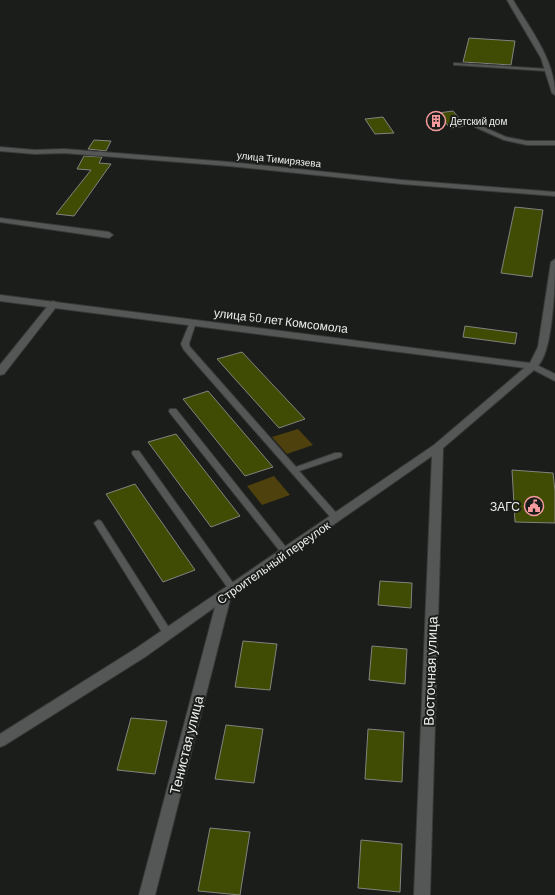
<svg xmlns="http://www.w3.org/2000/svg" width="555" height="895" font-family="Barlow,sans-serif">
	<style>
		.green { fill: #4f410d }
		.building { fill: #404b04; stroke: #82837f }
		.lines { fill: none; stroke-linecap: round; stroke-linejoin: round }
		.service-casing { stroke: #383a38; stroke-width: 2 }
		.minor-casing { stroke: #383a38; stroke-width: 2 }
		.tertiary-casing { stroke: #383a38; stroke-width: 2 }
		.service { fill: #555757; fill-rule: evenodd }
		.minor { fill: #555757; fill-rule: evenodd }
		.tertiary { fill: #555757; fill-rule: evenodd }
		.labels { text-anchor: middle; dominant-baseline: central; stroke-width: 4; stroke-linejoin: round; paint-order: stroke }
		.far-poi-label { font-size: 10px; fill: #edefed; stroke: #1a1d1a; text-anchor: start }
		.far-street-label { font-size: 10px; fill: #edefed; stroke: #1a1d1a }
		.street-label { font-size: 12px; fill: #edefed; stroke: #1a1d1a }
		.poi-label { font-size: 12px; fill: #edefed; stroke: #1a1d1a; text-anchor: end }
		.near-street-label { font-size: 14px; fill: #edefed; stroke: #1a1d1a }
	</style>
	<rect width="100%" height="100%" fill="#1a1d1a"/>
	<!-- green -->
	<g class="green">
		<polygon points="298,429 313,445 287,454 272,437"/>
		<polygon points="274,476 290,495 262,505 247,486"/>
	</g>
	<!-- building -->
	<g class="building">
		<polygon points="469,38 515,41 511,65 463,62"/>
		<polygon points="453,111 466,126 450,128 438,113"/>
		<polygon points="383,117 394,133 375,134 365,119"/>
		<polygon points="94,140 111,141 106,151 88,149"/>
		<polygon points="84,156 102,157 99,163 111,164 74,216 56,214 91,170 77,169"/>
		<polygon points="515,207 543,210 532,277 501,273"/>
		<polygon points="465,326 517,333 515,344 463,337"/>
		<polygon points="242,352 305,419 279,428 217,359"/>
		<polygon points="208,391 273,467 245,476 183,399"/>
		<polygon points="176,434 240,516 211,527 148,442"/>
		<polygon points="512,470 553,473 555,491 555,523 515,522"/>
		<polygon points="135,484 195,570 163,582 106,494"/>
		<polygon points="380,581 412,583 411,608 378,605"/>
		<polygon points="243,641 277,644 270,690 235,687"/>
		<polygon points="372,646 407,649 405,684 369,680"/>
		<polygon points="131,718 167,721 155,774 117,770"/>
		<polygon points="226,725 263,729 254,783 215,779"/>
		<polygon points="368,729 404,732 402,782 365,779"/>
		<polygon points="210,828 250,832 240,895 198,891"/>
		<polygon points="361,840 402,844 400,892 358,888"/>
	</g>
	<g class="lines">
		<defs>
			<g id="service">
				<polygon points="454,63 547,69 549,70 547,71 456,65 454,65"/>
				<polygon points="475,125 479,125 506,137 527,141 555,141 555,145 527,145 504,140 475,127"/>
				<polygon points="193,320 196,322 189,344 190,347 296,467 335,453 341,453 342,455 341,457 299,471 339,516 340,518 339,520 333,520 184,350 181,344 190,322"/>
				<polygon points="170,409 176,409 289,551 290,553 289,555 283,555 170,413 169,411"/>
				<polygon points="133,451 139,451 236,587 238,589 236,591 230,591 133,455 132,453"/>
				<polygon points="98,520 101,521 171,631 173,634 171,637 168,638 165,637 94,523"/>
			</g>
			<g id="minor">
				<path d="M507,0H513C530,29 555,60 555,95L552,93L541,58Z"/>
				<polygon points="0,147 35,150 64,149 229,162 402,180 555,192 555,196 402,184 229,166 64,153 35,154 0,151"/>
				<polygon points="0,218 109,232 113,235 109,238 0,222"/>
				<polygon points="54,301 59,304 57,306 4,374 0,375 0,365 51,302"/>
				<polygon points="533,363 555,374 555,381 534,370 443,448 430,895 414,895 432,456 231,596 155,895 139,895 215,607 145,657 5,745 0,747 0,734 135,649 434,445 529,364"/>
			</g>
			<path id="tertiary" d="M555,259C555,278 554,364 533,369L0,301V295L530,363L538,347L551,262Z"/>
		</defs>
		<!-- service casing -->
		<use href="#service" class="service-casing"/>
		<!-- minor casing -->
		<use href="#minor" class="minor-casing"/>
		<!-- tertiary casing -->
		<use href="#tertiary" class="tertiary-casing"/>
		<!-- service -->
		<use href="#service" class="service"/>
		<!-- minor -->
		<use href="#minor" class="minor"/>
		<!-- tertiary -->
		<use href="#tertiary" class="tertiary"/>
	</g>
	<!-- icons -->
	<defs>
		<symbol id="building-ring" viewBox="-11 -11 22 22"><circle r="9.5" fill="#1a1d1a" stroke="#f59b9d" stroke-width="1.5"/><path d="M-4-6H4V6H1V3H-1V6H-4ZM-2.5-4.3h1.7v1.8h-1.7ZM.8-4.3h1.7v1.8H.8ZM-2.5-1h1.7V.8h-1.7ZM.8-1h1.7V.8H.8Z" fill="#f59b9d"/></symbol>
		<symbol id="civic-ring" viewBox="-11 -11 22 22"><circle r="9.5" fill="#1a1d1a" stroke="#f59b9d" stroke-width="1.5"/><path d="M-.6-6.5H3V-4.5H.6V-3L4-1V1h2V6H-6V1h2V-1L-.6-3ZM-1.2 2.5V6h2.4V2.5Z" fill="#f59b9d"/></symbol>
	</defs>
	<g fill-rule="evenodd">
		<use href="#building-ring" x="425" y="110" width="22" height="22"/>
		<use href="#civic-ring" x="523" y="495" width="22" height="22"/>
	</g>
	<g class="labels">
		<!-- far-poi labels -->
		<g class="far-poi-label">
			<text x="450" y="121">Детский дом</text>
		</g>
		<!-- far-street labels -->
		<g class="far-street-label">
			<text transform="translate(279 159) rotate(6)">улица Тимирязева</text>
		</g>
		<!-- street labels -->
		<g class="street-label">
			<text transform="translate(281 320) rotate(7)">улица 50 лет Комсомола</text>
			<text transform="translate(273 562) rotate(-35)">Строительный переулок</text>
		</g>
		<!-- poi labels -->
		<g class="poi-label">
			<text x="520" y="506">ЗАГС</text>
		</g>
		<!-- near-street labels -->
		<g class="near-street-label">
			<text transform="translate(430 671) rotate(-88)">Восточная улица</text>
			<text transform="translate(186 745) rotate(-76)">Тенистая улица</text>
		</g>
	</g>
</svg>
